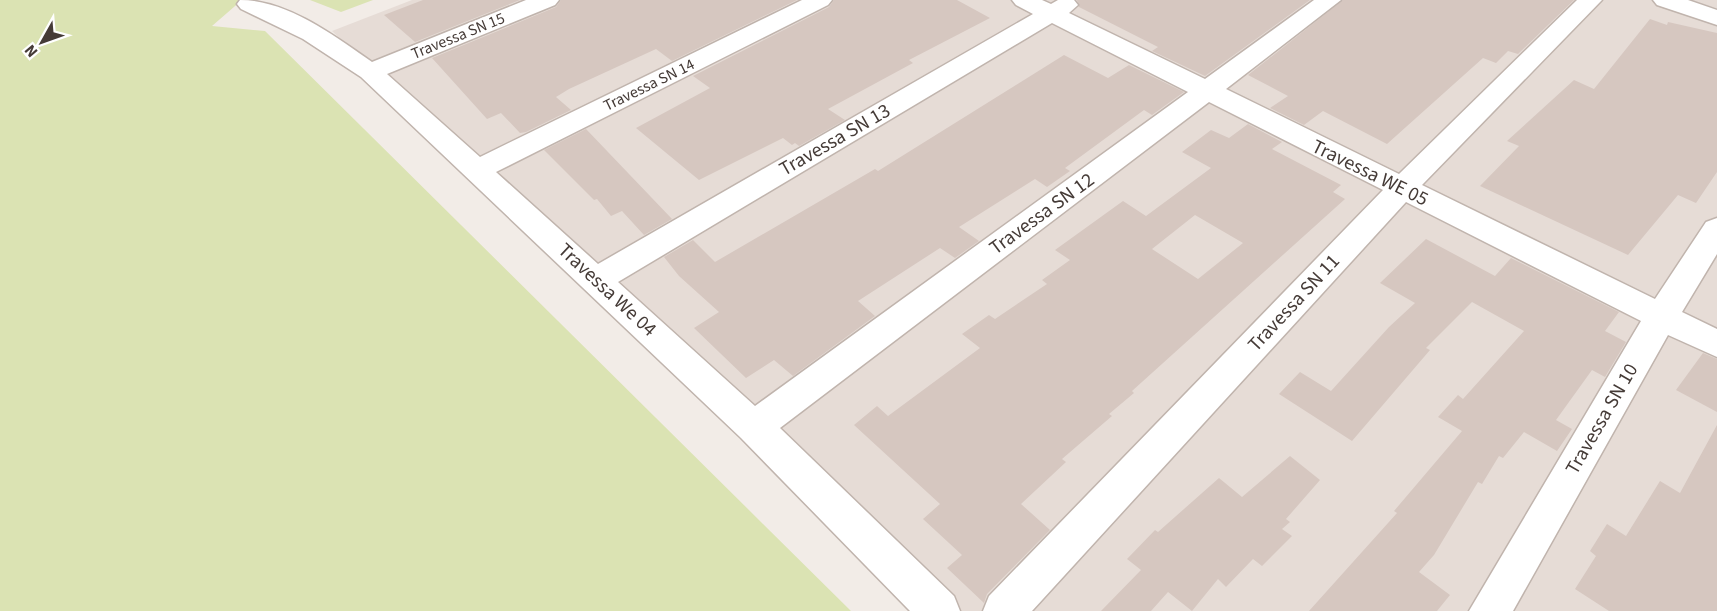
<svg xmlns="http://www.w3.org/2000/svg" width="1717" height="611" font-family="'Source Sans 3',sans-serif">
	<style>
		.residential { fill: #e6dcd6 }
		.green { fill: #dbe3b3 }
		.building { fill: #d6c7c0; fill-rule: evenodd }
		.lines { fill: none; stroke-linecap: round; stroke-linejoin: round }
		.minor-casing { stroke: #c0b4ad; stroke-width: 3 }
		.minor { fill: #fff; fill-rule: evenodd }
		.labels { text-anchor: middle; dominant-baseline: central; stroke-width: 4.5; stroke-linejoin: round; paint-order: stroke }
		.far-street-label { font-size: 16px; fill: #453b37; stroke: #fff }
		.street-label { font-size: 20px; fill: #453b37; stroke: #fff }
	</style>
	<rect width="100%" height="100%" fill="#f2ece7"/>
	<!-- residential -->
	<polygon class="residential" points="412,0 1717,0 1717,611 947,611 332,31"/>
	<!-- green -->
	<g class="green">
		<polygon points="0,0 242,0 212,26 265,31 851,611 0,611"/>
		<polygon points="310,0 373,0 341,12"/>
	</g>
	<!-- building -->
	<g class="building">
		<polygon points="423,0 520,0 415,42 384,15"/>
		<polygon points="561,0 797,0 672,61 656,49 569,89 556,97 571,110 526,132 520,133 501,113 487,119 432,58 556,7"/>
		<polygon points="834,0 957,0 990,18 909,60 913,63 828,109 845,120 799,146 795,143 792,145 783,138 699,180 636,128 710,88 693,76 829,7"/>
		<polygon points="1077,0 1310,0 1205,76 1152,51 1158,47 1079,7"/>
		<polygon points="1343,0 1574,0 1518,54 1508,51 1496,63 1483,58 1387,144 1323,111 1304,125 1270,108 1288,96 1248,75"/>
		<polygon points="1650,19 1667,25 1668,22 1717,33 1717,172 1696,203 1678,195 1628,255 1480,186 1519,146 1507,141 1574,80 1594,89"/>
		<polygon points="1064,55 1108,78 1129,65 1184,92 1152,115 1144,110 1065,168 1070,171 1047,187 1035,179 959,227 979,241 955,258 940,248 858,301 875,316 793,376 774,360 746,378 694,328 719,312 679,276 664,257 693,240 715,262 875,169 878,171"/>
		<path d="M1248,124L1282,142L1272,149L1341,185L1333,192L1345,199L1132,391L1134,393L1109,414L1112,416L1062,459L1066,462L1021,504L1050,530L987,594L984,603L947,568L962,555L923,519L940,504L854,425L877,406L888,416L980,348L962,334L989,315L995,319L1047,284L1042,280L1070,260L1055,250L1123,201L1146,216L1211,168L1182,152L1211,130L1229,138ZM1195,215L1243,243L1198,279L1152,249Z"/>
		<polygon points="586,129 672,219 644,235 622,211 611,216 597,199 594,200 544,150"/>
		<polygon points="1426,239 1495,276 1511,258 1619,312 1605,331 1626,342 1605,377 1592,370 1556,420 1572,429 1557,451 1524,432 1503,458 1499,456 1482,484 1478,482 1434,555 1419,572 1450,595 1437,611 1309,611 1397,513 1394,511 1462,431 1438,417 1458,395 1463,399 1524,331 1472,302 1426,348 1430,350 1352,441 1279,394 1300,372 1331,391 1389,327 1415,303 1380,283"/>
		<polygon points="1703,353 1717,359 1717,412 1676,390"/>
		<polygon points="1717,425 1717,611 1609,611 1575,589 1596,556 1590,551 1607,524 1626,536 1660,481 1680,493"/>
		<polygon points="1290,456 1320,480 1286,519 1290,522 1282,529 1292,536 1262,566 1253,559 1226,587 1218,579 1192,611 1168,592 1151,611 1101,611 1141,570 1127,559 1155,530 1158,532 1219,478 1242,497"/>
	</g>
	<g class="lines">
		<defs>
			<g id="minor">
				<path d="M240,0C287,0 335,36 372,62L526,0H559L555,5L387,74L480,157L802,0H832L828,5L496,172L598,264L1033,14L1016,5L1012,0H1042L1051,4L1058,0H1074L1078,5L1069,13L1205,79L1314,0H1341L1226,89L1399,174L1577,0H1602L1422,185L1655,299L1706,222L1717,218V254L1682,312L1717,329V357L1668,335L1513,611H1469L1641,321L1406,202L1032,611H983L989,596L1383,190L1209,102L780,428L954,596L960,611H910L741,438L361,77L303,39L241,9L237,4ZM1052,23L1188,92L755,406L618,282Z"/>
				<polygon points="1653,0 1688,0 1717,10 1717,25 1657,5"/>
			</g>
		</defs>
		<!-- minor casing -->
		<use href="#minor" class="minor-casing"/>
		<!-- minor -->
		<use href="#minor" class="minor"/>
	</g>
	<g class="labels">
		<!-- far-street labels -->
		<g class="far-street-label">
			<text transform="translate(458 36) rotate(-22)">Travessa SN 15</text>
			<text transform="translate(649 85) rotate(-26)">Travessa SN 14</text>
		</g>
		<!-- street labels -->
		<g class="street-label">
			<text transform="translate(835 140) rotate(-30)">Travessa SN 13</text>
			<text transform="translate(1370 173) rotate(26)">Travessa WE 05</text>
			<text transform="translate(1042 214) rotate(-36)">Travessa SN 12</text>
			<text transform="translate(607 290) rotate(43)">Travessa We 04</text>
			<text transform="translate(1294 303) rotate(-47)">Travessa SN 11</text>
			<text transform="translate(1602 419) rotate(-60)">Travessa SN 10</text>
		</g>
	</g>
	<!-- north arrow -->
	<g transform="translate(42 42) rotate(230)" stroke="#ffffff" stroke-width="4.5" paint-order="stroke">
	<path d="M0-4.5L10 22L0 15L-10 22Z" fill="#453b37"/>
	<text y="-9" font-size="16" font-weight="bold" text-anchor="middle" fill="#453b37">N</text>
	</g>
</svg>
